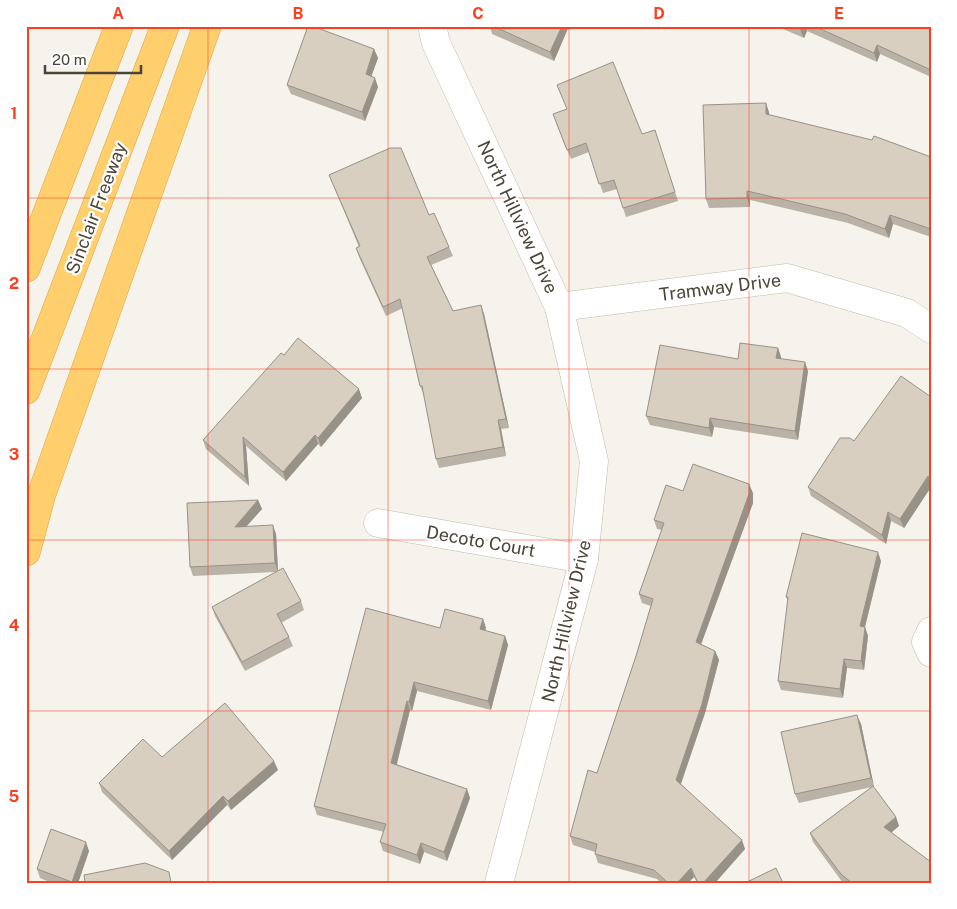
<svg xmlns="http://www.w3.org/2000/svg" width="957" height="909" font-family="'Public Sans',sans-serif">
	<style>
		.lines { fill: none; stroke-linecap: round; stroke-linejoin: round }
		.minor-casing { stroke: #c2bbae; stroke-width: 29 }
		.highway-casing { stroke: #e0a43c; stroke-width: 29 }
		.minor { stroke: #fff; stroke-width: 28 }
		.highway { stroke: #ffcf6e; stroke-width: 28 }
		.wall { fill: #bab2a6 }
		.shaded-wall { fill: #979187 }
		.building { fill: #d8cfc1; stroke: #979187 }
		.grid { fill: none; stroke: #fc3f1d; stroke-width: 1; stroke-opacity: 0.55 }
		.labels { text-anchor: middle; dominant-baseline: central; stroke-width: 4.5; stroke-linejoin: round; paint-order: stroke }
		.street-label { font-size: 18px; fill: #4b4439; stroke: #fff }
		.neatline { fill: none; stroke: #fc3f1d; stroke-width: 2 }
		.grid-label { font-size: 16px; text-anchor: middle; font-weight: bold; fill: #fc3f1d }
	</style>
	<rect width="100%" height="100%" fill="#f6f3ec"/>
	<g class="lines">
		<defs>
			<g id="minor">
				<polyline points="432,26 436,43 559,307 594,461 584,559 499,883"/>
				<polyline points="559,307 787,278 907,313 931,329"/>
				<polyline points="378,523 584,559"/>
				<polyline points="931,631 926,642 931,653"/>
			</g>
			<g id="highway">
				<polyline points="26,268 119,26"/>
				<polyline points="26,390 165,26"/>
				<polyline points="26,552 41,496 207,26"/>
			</g>
		</defs>
		<!-- minor casing -->
		<use href="#minor" class="minor-casing"/>
		<!-- highway casing -->
		<use href="#highway" class="highway-casing"/>
		<!-- minor -->
		<use href="#minor" class="minor"/>
		<!-- highway -->
		<use href="#highway" class="highway"/>
	</g>
	<!-- wall -->
	<g class="wall">
		<polygon points="490,26 569,26 554,61 492,34"/>
		<polygon points="776,26 931,26 931,77 880,54 877,62 807,31 804,38"/>
		<polygon points="374,49 378,58 371,76 378,87 365,121 291,94 287,85"/>
		<polygon points="766,103 769,115 931,157 931,237 893,224 889,238 848,223 750,200 750,207 709,208 706,199"/>
		<polygon points="556,123 642,134 655,130 678,201 626,217 617,189 603,193 589,152 571,159"/>
		<polygon points="329,175 429,215 449,247 453,256 431,265 453,311 481,305 484,314 509,428 501,429 506,456 439,468 436,459 424,395 420,386 403,308 386,316 359,257 356,248 359,247"/>
		<polygon points="778,348 781,357 780,359 808,371 798,440 714,427 712,437 650,425 646,416 738,359"/>
		<polygon points="284,355 362,398 321,447 318,444 286,481 246,446 249,486 206,449 203,440"/>
		<polygon points="931,397 931,487 904,528 891,521 886,544 811,496 808,487 854,441"/>
		<polygon points="683,491 753,493 753,503 701,644 715,651 719,660 705,713 681,784 745,849 715,883 697,883 694,877 688,883 661,883 657,879 598,863 595,854 595,852 573,845 570,836 597,773 636,656 651,606 642,603 639,594 662,530 657,529 654,520"/>
		<polygon points="258,500 262,509 246,526 276,534 278,571 301,601 304,610 281,623 289,637 293,646 245,671 215,616 212,607 276,572 193,576 190,567"/>
		<polygon points="881,561 865,627 868,636 864,670 847,668 843,698 781,690 778,681 788,601 786,597"/>
		<polygon points="483,619 486,628 485,631 505,636 508,645 491,710 417,691 412,711 410,710 396,764 467,789 470,798 447,861 424,852 420,864 383,851 380,842 384,832 317,815 314,806 440,628"/>
		<polygon points="861,724 874,787 873,787 896,817 899,826 891,833 931,883 843,883 813,842 810,833 872,787 799,803 795,794"/>
		<polygon points="162,757 278,770 231,810 227,805 172,860 102,792 99,783"/>
		<polygon points="89,851 78,883 52,883 40,878 37,869"/>
	</g>
	<!-- shaded-wall -->
	<g class="shaded-wall">
		<polygon points="562,26 569,26 554,61 550,52"/>
		<polygon points="802,26 805,26 807,31 804,38 800,29"/>
		<polygon points="877,45 880,54 877,62 874,53"/>
		<polygon points="374,49 378,58 369,83 366,74"/>
		<polygon points="375,78 378,87 365,121 362,112"/>
		<polygon points="766,103 769,112 770,123 766,114"/>
		<polygon points="747,191 750,200 750,207 747,198"/>
		<polygon points="890,215 893,224 889,238 885,229"/>
		<polygon points="481,305 484,314 509,428 506,419"/>
		<polygon points="778,348 781,357 779,367 776,358"/>
		<polygon points="805,362 808,371 798,440 795,431"/>
		<polygon points="359,389 362,398 321,447 318,438"/>
		<polygon points="710,418 714,427 712,437 709,428"/>
		<polygon points="498,420 501,429 506,456 503,447"/>
		<polygon points="315,435 318,444 286,481 283,472"/>
		<polygon points="243,437 246,446 249,486 245,477"/>
		<polygon points="928,476 931,482 931,487 904,528 900,519"/>
		<polygon points="749,484 753,493 753,503 699,650 696,642"/>
		<polygon points="258,500 262,509 238,536 235,527"/>
		<polygon points="888,512 891,521 886,544 882,535"/>
		<polygon points="273,525 276,534 278,572 275,563"/>
		<polygon points="878,552 881,561 863,635 860,626"/>
		<polygon points="483,619 486,628 483,638 480,629"/>
		<polygon points="865,627 868,636 864,670 861,661"/>
		<polygon points="505,636 508,645 491,710 488,701"/>
		<polygon points="715,651 719,660 705,713 679,789 676,780"/>
		<polygon points="844,659 847,668 843,698 840,689"/>
		<polygon points="414,682 417,691 412,711 409,702"/>
		<polygon points="407,701 410,710 395,772 391,763"/>
		<polygon points="857,715 861,724 874,787 871,778"/>
		<polygon points="274,761 278,770 231,810 228,801"/>
		<polygon points="467,789 470,798 447,861 444,852"/>
		<polygon points="223,796 227,805 172,860 169,851"/>
		<polygon points="896,817 899,826 887,836 884,827"/>
		<polygon points="742,840 745,849 715,883 703,883"/>
		<polygon points="86,842 89,851 78,883 72,883"/>
		<polygon points="421,843 424,852 420,864 417,855"/>
		<polygon points="691,868 694,877 688,883 677,883"/>
	</g>
	<!-- building -->
	<g class="building">
		<polygon points="308,26 312,26 374,49 366,74 375,78 362,112 287,85"/>
		<polygon points="493,26 562,26 550,52"/>
		<polygon points="793,26 802,26 800,29"/>
		<polygon points="814,26 931,26 931,70 877,45 874,53"/>
		<polygon points="613,62 642,134 655,130 675,192 623,208 614,180 599,184 586,143 567,150 553,114 567,109 557,85"/>
		<polygon points="766,103 766,114 872,140 874,136 931,157 931,229 890,215 885,229 845,214 747,191 747,198 706,199 703,105"/>
		<polygon points="390,148 401,148 429,215 434,213 449,247 427,257 453,311 481,305 506,419 498,420 503,447 436,459 422,386 420,386 400,299 383,307 356,248 360,246 329,175"/>
		<polygon points="298,338 359,389 318,438 315,435 283,472 243,437 245,477 203,440 281,353 284,355"/>
		<polygon points="740,343 778,348 776,358 805,362 795,431 710,418 709,428 646,416 660,345 738,359"/>
		<polygon points="901,376 931,397 931,478 928,476 900,519 888,512 882,535 808,487 840,438 850,438 854,441"/>
		<polygon points="693,464 749,484 749,494 696,642 715,651 702,704 676,780 742,840 703,883 698,883 691,868 677,883 668,883 654,870 595,854 597,844 570,836 588,770 597,773 636,656 653,599 639,594 664,523 654,520 666,485 683,491"/>
		<polygon points="258,500 235,527 273,525 275,563 190,567 187,503"/>
		<polygon points="802,533 878,552 860,626 865,627 861,661 844,659 840,689 778,681 788,597 786,597"/>
		<polygon points="283,568 301,601 277,614 289,637 242,662 212,607"/>
		<polygon points="366,608 440,628 445,609 483,619 480,629 505,636 488,701 414,682 409,702 407,701 391,763 467,789 444,852 421,843 417,855 380,842 386,824 314,806"/>
		<polygon points="225,703 274,761 228,801 223,796 169,851 99,783 143,739 162,757"/>
		<polygon points="857,715 871,778 795,794 781,732"/>
		<polygon points="873,786 896,817 884,827 931,862 931,883 852,883 841,874 810,833"/>
		<polygon points="51,829 86,842 72,882 37,869"/>
		<polygon points="145,863 169,872 171,883 85,883 84,875"/>
		<polygon points="776,868 783,883 745,883"/>
	</g>
	<!-- grid -->
	<path class="grid" d="M208,26V883M388,26V883M569,26V883M749,26V883M26,198H931M26,369H931M26,540H931M26,711H931"/>
	<g class="labels">
		<!-- street labels -->
		<g class="street-label">
			<text transform="translate(96 208) rotate(-69)">Sinclair Freeway</text>
			<text transform="translate(518 217) rotate(65)">North Hillview Drive</text>
			<text transform="translate(720 287) rotate(-7)">Tramway Drive</text>
			<text transform="translate(481 541) rotate(10)">Decoto Court</text>
			<text transform="translate(566 621) rotate(-77)">North Hillview Drive</text>
		</g>
	</g>
	<!-- border -->
	<rect width="957" height="909" fill="none" stroke="#ffffff" stroke-width="55"/>
	<!-- scale -->
	<path d="M45 65v8h96v-8" fill="none" stroke="#4b4439" stroke-width="2.5"/>
	<text x="52" y="65" font-size="15" fill="#4b4439" stroke="#ffffff" stroke-width="4" paint-order="stroke">20 m</text>
	<rect x="28" y="28" width="902" height="854" class="neatline"/>
	<g class="grid-label">
		<text x="118" y="19">A</text>
		<text x="298" y="19">B</text>
		<text x="478" y="19">C</text>
		<text x="659" y="19">D</text>
		<text x="839" y="19">E</text>
		<text x="14" y="119">1</text>
		<text x="14" y="289">2</text>
		<text x="14" y="460">3</text>
		<text x="14" y="631">4</text>
		<text x="14" y="802">5</text>
	</g>
</svg>
